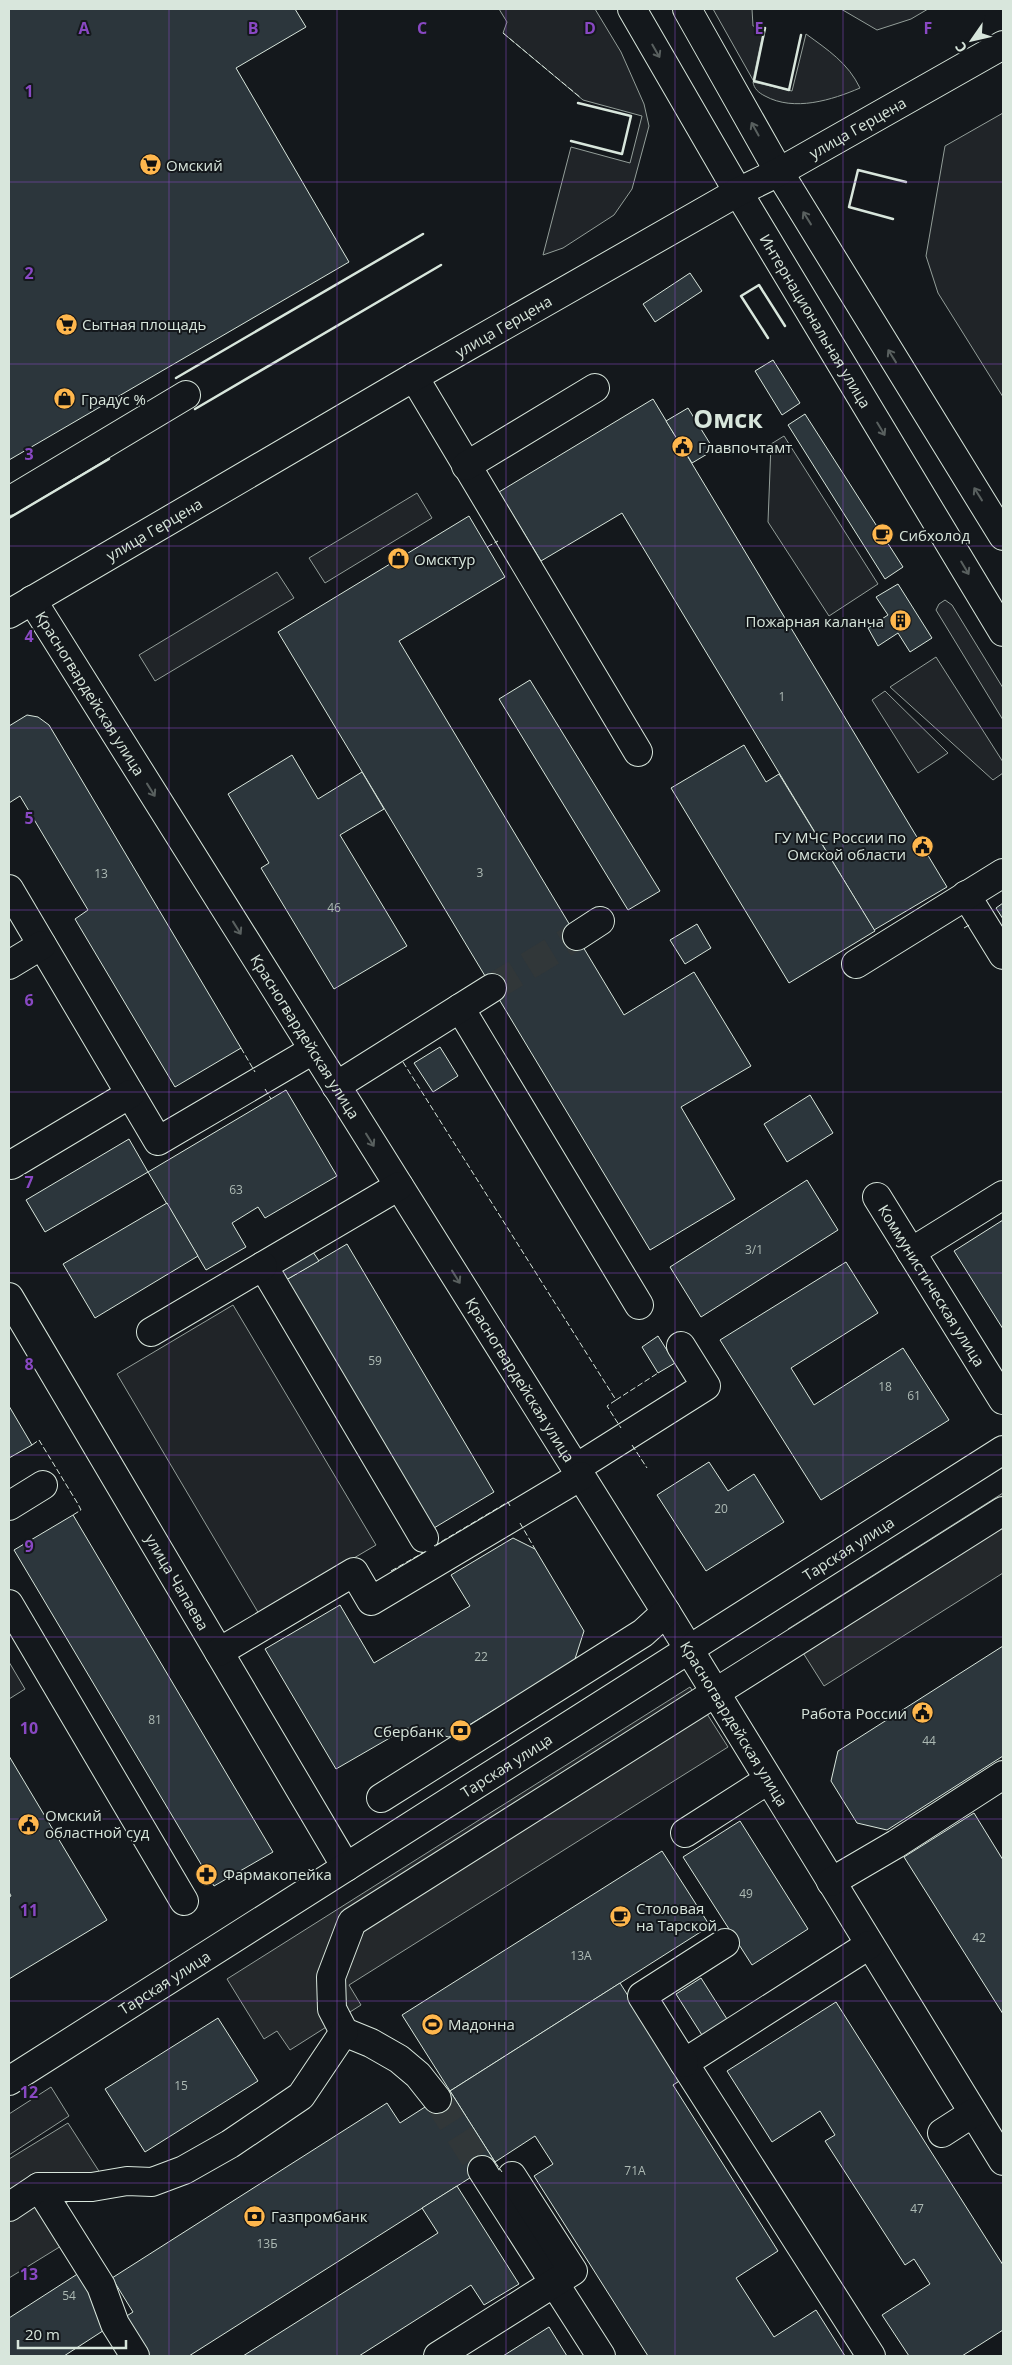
<svg xmlns="http://www.w3.org/2000/svg" width="1012" height="2365" font-family="'Open Sans',sans-serif">
	<style>
		.green { fill: #202428; stroke: #939e99 }
		.parking { fill: #24282b; stroke: #939e99 }
		.building { fill: #2c363c; stroke: #d8e6dc }
		.lines { fill: none; stroke-linecap: round; stroke-linejoin: round }
		.minor-tunnel { stroke: #313739; stroke-width: 28; stroke-dasharray: 28 14; stroke-linecap: butt }
		.minor-casing { stroke: #d8e6dc; stroke-width: 30 }
		.major-casing { stroke: #d8e6dc; stroke-width: 30 }
		.minor { stroke: #14181c; stroke-width: 28 }
		.major { stroke: #14181c; stroke-width: 28 }
		.fence { stroke: #d8e6dc; stroke-width: 1; stroke-dasharray: 6 2.5; stroke-linecap: butt }
		.wall { stroke: #d8e6dc; stroke-width: 2.5 }
		.oneway { stroke: #59605f }
		.grid { fill: none; stroke: #8948c3; stroke-width: 1; stroke-opacity: 0.55 }
		.labels { text-anchor: middle; dominant-baseline: central; stroke-width: 4; stroke-linejoin: round; paint-order: stroke }
		.number-label { font-size: 12px; fill: #adbab4 }
		.street-label { font-size: 15px; fill: #d8e6dc; stroke: #14181c }
		.poi-label { font-size: 15px; fill: #d8e6dc; stroke: #14181c; text-anchor: start }
		.town-label { font-size: 25px; font-weight: bold; fill: #d8e6dc; stroke: #14181c }
		.grid-label { font-size: 16px; text-anchor: middle; font-weight: bold; fill: #8948c3; stroke: #14181c; stroke-width: 4; stroke-linejoin: round; paint-order: stroke }
	</style>
	<rect width="100%" height="100%" fill="#14181c"/>
	<!-- green -->
	<g class="green">
		<polygon points="499,9 595,9 621,52 644,104 649,126 632,189 614,215 563,248 543,255 571,147 630,163 642,116 583,100 503,33 507,22"/>
		<polygon points="713,9 752,9 753,26 764,28 753,80"/>
		<polygon points="841,9 928,9 911,19 877,30"/>
		<path d="M806,34C828,50 848,63 860,88C832,100 794,112 765,96C759,93 754,89 753,82L792,91Z"/>
		<polygon points="1003,113 1003,397 938,293 926,256 945,146"/>
		<polygon points="784,436 878,584 829,616 768,522 771,444"/>
		<polygon points="417,493 432,518 325,583 309,558"/>
		<polygon points="277,572 294,598 155,681 139,655"/>
		<polygon points="945,600 952,605 1003,688 1003,720 936,610 939,604"/>
		<polygon points="936,657 1003,762 1003,773 993,780 890,687"/>
		<polygon points="885,691 948,753 918,773 872,700"/>
		<polygon points="233,1305 376,1545 259,1614 117,1374"/>
		<polygon points="9,1662 25,1689 9,1699"/>
		<polygon points="51,2087 69,2116 9,2155 9,2114"/>
	</g>
	<!-- parking -->
	<g class="parking">
		<polygon points="1003,1493 1003,1573 824,1686 788,1629"/>
		<polygon points="690,1687 728,1747 349,1985 361,2005 290,2050 277,2031 264,2039 227,1979"/>
		<polygon points="68,2123 104,2179 61,2206 79,2235 9,2278 9,2159"/>
	</g>
	<!-- building -->
	<g class="building">
		<polygon points="9,9 295,9 306,27 236,68 349,262 9,460"/>
		<polygon points="690,273 702,291 655,322 643,304"/>
		<polygon points="773,360 800,403 782,415 755,371"/>
		<polygon points="653,399 947,887 874,930 622,513 541,561 499,492"/>
		<polygon points="688,408 714,450 692,463 666,421"/>
		<polygon points="805,414 903,567 885,579 788,425"/>
		<polygon points="469,516 505,577 399,641 624,1015 694,972 751,1066 681,1107 735,1199 650,1250 278,632"/>
		<polygon points="898,584 932,638 910,652 898,633 878,646 868,628 888,615 876,597"/>
		<polygon points="530,680 660,891 628,910 499,699"/>
		<polygon points="27,715 38,717 49,725 241,1048 175,1087 75,919 88,910 20,796 9,803 9,726"/>
		<polygon points="744,745 766,782 779,774 875,931 789,983 671,788"/>
		<polygon points="292,755 318,799 362,772 384,809 340,835 407,946 334,989 261,868 269,863 228,794"/>
		<polygon points="1003,903 1003,919 996,908"/>
		<polygon points="697,924 711,948 685,964 670,940"/>
		<polygon points="440,1047 458,1076 433,1092 414,1063"/>
		<polygon points="286,1090 337,1176 265,1218 258,1207 232,1223 246,1247 206,1270 148,1172"/>
		<polygon points="810,1095 833,1133 787,1162 764,1124"/>
		<polygon points="129,1139 148,1172 45,1232 26,1200"/>
		<polygon points="807,1180 838,1230 701,1317 670,1267"/>
		<polygon points="167,1203 198,1256 95,1318 63,1264"/>
		<polygon points="1003,1220 1003,1329 954,1251"/>
		<polygon points="347,1244 494,1492 434,1528 286,1280"/>
		<polygon points="311,1249 319,1261 286,1280 280,1268"/>
		<polygon points="846,1262 878,1313 791,1368 814,1405 903,1348 949,1420 821,1500 720,1340"/>
		<polygon points="658,1336 675,1363 658,1373 642,1347"/>
		<polygon points="9,1406 32,1445 9,1458"/>
		<polygon points="709,1462 728,1491 754,1474 784,1522 706,1571 657,1495"/>
		<polygon points="73,1515 273,1852 214,1886 14,1550"/>
		<polygon points="513,1538 535,1549 584,1631 574,1662 449,1737 407,1728 336,1769 265,1649 340,1605 374,1663 470,1606 451,1575"/>
		<polygon points="1003,1646 1003,1756 887,1830 857,1823 831,1781 838,1751"/>
		<polygon points="9,1756 107,1920 9,1979 9,1897 11,1896 9,1892"/>
		<polygon points="974,1813 1003,1860 1003,2014 904,1857"/>
		<polygon points="740,1821 808,1929 752,1965 683,1857"/>
		<polygon points="662,1851 710,1926 450,2091 402,2015"/>
		<polygon points="701,1978 732,2027 707,2043 676,1994"/>
		<polygon points="620,1983 681,2080 673,2085 778,2251 736,2278 774,2337 816,2310 845,2356 648,2356 534,2176 553,2164 535,2136 495,2162 450,2091"/>
		<polygon points="836,2002 1003,2265 1003,2330 962,2356 909,2356 882,2315 930,2284 914,2259 905,2265 825,2141 835,2135 820,2111 772,2142 727,2071"/>
		<polygon points="218,2018 258,2081 145,2152 105,2089"/>
		<polygon points="450,2091 495,2162 189,2356 139,2356 117,2322 133,2312 112,2278 387,2103 400,2123"/>
		<polygon points="457,2186 519,2284 484,2305 471,2285 359,2356 243,2356 438,2233 422,2208"/>
		<polygon points="79,2273 112,2325 64,2356 9,2356 9,2318"/>
		<polygon points="549,2327 567,2356 503,2356"/>
	</g>
	<g class="lines">
		<!-- minor-tunnel -->
		<g class="minor-tunnel">
			<polyline points="492,988 577,936"/>
			<polyline points="437,2099 482,2170"/>
		</g>
		<defs>
			<g id="minor">
				<polyline points="414,377 638,752"/>
				<polyline points="466,466 595,388"/>
				<polyline points="9,501 186,395"/>
				<path id="s1" d="M32,600L666,1612L1003,2161"/>
				<polyline points="9,889 158,1141 313,1050"/>
				<polyline points="966,895 1003,955"/>
				<polyline points="577,936 600,921"/>
				<polyline points="856,964 1003,873"/>
				<polyline points="9,965 42,945"/>
				<polyline points="460,1008 639,1305"/>
				<polyline points="336,1086 492,988"/>
				<polyline points="11,1165 130,1094"/>
				<polyline points="399,1186 263,1266 424,1538"/>
				<path id="s2" d="M877,1197L1003,1400"/>
				<polyline points="911,1252 1003,1195"/>
				<path id="s3" d="M9,1297L346,1867"/>
				<polyline points="151,1332 263,1266"/>
				<polyline points="576,1468 706,1386 681,1346"/>
				<polyline points="9,1506 43,1485"/>
				<polyline points="9,1604 184,1901"/>
				<polyline points="219,1652 354,1572 371,1601 581,1476"/>
				<polyline points="381,1798 643,1633 666,1612"/>
				<polyline points="685,1833 768,1780"/>
				<polyline points="831,1882 896,1844 1003,1775"/>
				<polyline points="869,1945 684,2063 871,2356"/>
				<polyline points="684,2063 642,1996 725,1943"/>
				<path id="s4" d="M9,2081L1003,1450"/>
				<polyline points="437,2099 418,2075 399,2059 371,2043 344,2032 332,2009 331,1977 352,1922 1003,1511"/>
				<polyline points="942,2133 973,2113"/>
				<polyline points="482,2170 601,2356"/>
				<polyline points="39,2187 101,2286 115,2324 135,2356"/>
				<polyline points="9,2207 39,2187 92,2187 127,2181 152,2182 184,2170 230,2144 301,2096 344,2032"/>
				<polyline points="438,2356 573,2271 512,2176"/>
			</g>
			<g id="major">
				<path id="s5" d="M632,9L738,192L1003,632"/>
				<polyline points="687,9 779,172 1003,536"/>
				<path id="s6" d="M9,614L414,377L738,192L779,172L1003,45"/>
			</g>
		</defs>
		<!-- minor casing -->
		<use href="#minor" class="minor-casing"/>
		<!-- major casing -->
		<use href="#major" class="major-casing"/>
		<!-- minor -->
		<use href="#minor" class="minor"/>
		<!-- major -->
		<use href="#major" class="major"/>
		<!-- fence -->
		<g class="fence">
			<polyline points="503,33 581,98"/>
			<polyline points="487,547 498,541"/>
			<polyline points="964,928 971,924"/>
			<polyline points="241,1048 255,1072"/>
			<polyline points="403,1062 616,1400 607,1406 621,1428"/>
			<polyline points="265,1089 271,1099"/>
			<polyline points="616,1400 658,1373"/>
			<polyline points="32,1445 39,1440 78,1504 81,1510 73,1515"/>
			<polyline points="632,1445 647,1468"/>
			<polyline points="520,1523 535,1549"/>
			<polyline points="434,1546 508,1502 510,1506"/>
			<polyline points="391,1571 428,1550"/>
			<polyline points="495,2162 502,2172"/>
		</g>
		<!-- wall -->
		<g class="wall">
			<polyline points="765,28 754,81 789,90 801,35"/>
			<polyline points="571,141 622,154 631,116 578,103"/>
			<polyline points="893,219 849,207 858,170 906,182"/>
			<polyline points="768,338 741,296 759,285 785,326"/>
			<polyline points="176,378 423,234"/>
			<polyline points="195,409 441,265"/>
			<polyline points="9,518 109,459"/>
		</g>
	</g>
	<!-- one-way arrows -->
	<defs><path id="oneway-shaft" d="M-6 0H5M1.5-3L5.5 0L1.5 3" fill="none" stroke-width="1.6" stroke-linecap="round" stroke-linejoin="round" transform="scale(1.25)"/></defs>
	<g class="oneway">
		<use href="#oneway-shaft" transform="translate(656 51) rotate(60)"/>
		<use href="#oneway-shaft" transform="translate(755 129) rotate(-119)"/>
		<use href="#oneway-shaft" transform="translate(807 218) rotate(-122)"/>
		<use href="#oneway-shaft" transform="translate(892 356) rotate(-122)"/>
		<use href="#oneway-shaft" transform="translate(881 429) rotate(59)"/>
		<use href="#oneway-shaft" transform="translate(978 494) rotate(-122)"/>
		<use href="#oneway-shaft" transform="translate(965 568) rotate(59)"/>
		<use href="#oneway-shaft" transform="translate(151 790) rotate(58)"/>
		<use href="#oneway-shaft" transform="translate(237 928) rotate(58)"/>
		<use href="#oneway-shaft" transform="translate(370 1140) rotate(58)"/>
		<use href="#oneway-shaft" transform="translate(456 1277) rotate(58)"/>
	</g>
	<!-- grid -->
	<path class="grid" d="M169,9V2356M337,9V2356M506,9V2356M675,9V2356M843,9V2356M9,182H1003M9,364H1003M9,546H1003M9,728H1003M9,910H1003M9,1092H1003M9,1273H1003M9,1455H1003M9,1637H1003M9,1819H1003M9,2001H1003M9,2183H1003"/>
	<!-- icons -->
	<defs>
		<symbol id="supermarket-disc" viewBox="-11 -11 22 22"><circle r="9.5" fill="#ffb74d" stroke="#14181c"/><path d="M-6-5.5h2.5l.6 2H6L4.5 2H-2.5L-4.4-4H-6ZM-1.5 3.2a1.3 1.3 0 1 0 .1 0ZM3 3.2a1.3 1.3 0 1 0 .1 0Z" fill="#111"/></symbol>
		<symbol id="shop-disc" viewBox="-11 -11 22 22"><circle r="9.5" fill="#ffb74d" stroke="#14181c"/><path d="M-5-2.5h2.3a2.7 3.5 0 0 1 5.4 0H5L5.5 6h-11ZM-1.5-2.5h3a1.5 2.3 0 0 0-3 0Z" fill="#111"/></symbol>
		<symbol id="civic-disc" viewBox="-11 -11 22 22"><circle r="9.5" fill="#ffb74d" stroke="#14181c"/><path d="M-.6-6.5H3V-4.5H.6V-3L4-1V1h2V6H-6V1h2V-1L-.6-3ZM-1.2 2.5V6h2.4V2.5Z" fill="#111"/></symbol>
		<symbol id="cafe-disc" viewBox="-11 -11 22 22"><circle r="9.5" fill="#ffb74d" stroke="#14181c"/><path d="M-5.5-4.5H6V0H3Q3 3.5 0 3.5H-2.5Q-5.5 3.5-5.5 0ZM3-3.2v2h1.7v-2ZM-6 4.5H4V6H-6Z" fill="#111"/></symbol>
		<symbol id="building-disc" viewBox="-11 -11 22 22"><circle r="9.5" fill="#ffb74d" stroke="#14181c"/><path d="M-4-6H4V6H1V3H-1V6H-4ZM-2.5-4.3h1.7v1.8h-1.7ZM.8-4.3h1.7v1.8H.8ZM-2.5-1h1.7V.8h-1.7ZM.8-1h1.7V.8H.8Z" fill="#111"/></symbol>
		<symbol id="bank-disc" viewBox="-11 -11 22 22"><circle r="9.5" fill="#ffb74d" stroke="#14181c"/><path d="M-6-4H6V4H-6ZM0-2.3a2.3 2.3 0 1 0 0 4.6a2.3 2.3 0 1 0 0-4.6Z" fill="#111"/></symbol>
		<symbol id="pharmacy-disc" viewBox="-11 -11 22 22"><circle r="9.5" fill="#ffb74d" stroke="#14181c"/><path d="M-2-6h4v4h4v4h-4v4h-4v-4h-4v-4h4Z" fill="#111"/></symbol>
		<symbol id="stadium-disc" viewBox="-11 -11 22 22"><circle r="9.5" fill="#ffb74d" stroke="#14181c"/><path d="M0-5a6.5 5 0 1 0 0 10a6.5 5 0 1 0 0-10ZM-3.5-1.8h7v3.6h-7Z" fill="#111"/></symbol>
	</defs>
	<g fill-rule="evenodd">
		<use href="#supermarket-disc" x="138" y="152" width="25" height="25"/>
		<use href="#supermarket-disc" x="54" y="312" width="25" height="25"/>
		<use href="#shop-disc" x="52" y="386" width="25" height="25"/>
		<use href="#civic-disc" x="670" y="434" width="25" height="25"/>
		<use href="#cafe-disc" x="870" y="522" width="25" height="25"/>
		<use href="#shop-disc" x="386" y="546" width="25" height="25"/>
		<use href="#building-disc" x="888" y="608" width="25" height="25"/>
		<use href="#civic-disc" x="910" y="834" width="25" height="25"/>
		<use href="#civic-disc" x="910" y="1700" width="25" height="25"/>
		<use href="#bank-disc" x="448" y="1718" width="25" height="25"/>
		<use href="#civic-disc" x="16" y="1812" width="25" height="25"/>
		<use href="#pharmacy-disc" x="194" y="1862" width="25" height="25"/>
		<use href="#cafe-disc" x="608" y="1904" width="25" height="25"/>
		<use href="#stadium-disc" x="420" y="2012" width="25" height="25"/>
		<use href="#bank-disc" x="242" y="2204" width="25" height="25"/>
	</g>
	<g class="labels">
		<!-- number labels -->
		<g class="number-label">
			<text x="782" y="696">1</text>
			<text x="480" y="872">3</text>
			<text x="101" y="873">13</text>
			<text x="334" y="907">46</text>
			<text x="236" y="1189">63</text>
			<text x="754" y="1249">3/1</text>
			<text x="375" y="1360">59</text>
			<text x="885" y="1386">18</text>
			<text x="914" y="1395">61</text>
			<text x="721" y="1508">20</text>
			<text x="481" y="1656">22</text>
			<text x="155" y="1719">81</text>
			<text x="929" y="1740">44</text>
			<text x="746" y="1893">49</text>
			<text x="979" y="1937">42</text>
			<text x="581" y="1955">13А</text>
			<text x="181" y="2085">15</text>
			<text x="635" y="2170">71А</text>
			<text x="917" y="2208">47</text>
			<text x="267" y="2243">13Б</text>
			<text x="69" y="2295">54</text>
		</g>
		<!-- street labels -->
		<g class="street-label">
			<text stroke="none"><textPath href="#s6" startOffset="978">улица Герцена</textPath></text>
			<text stroke="none"><textPath href="#s5" startOffset="362">Интернациональная улица</textPath></text>
			<text stroke="none"><textPath href="#s6" startOffset="572">улица Герцена</textPath></text>
			<text stroke="none"><textPath href="#s6" startOffset="168">улица Герцена</textPath></text>
			<text stroke="none"><textPath href="#s1" startOffset="110">Красногвардейская улица</textPath></text>
			<text stroke="none"><textPath href="#s1" startOffset="515">Красногвардейская улица</textPath></text>
			<text stroke="none"><textPath href="#s2" startOffset="104">Коммунистическая улица</textPath></text>
			<text stroke="none"><textPath href="#s1" startOffset="920">Красногвардейская улица</textPath></text>
			<text stroke="none"><textPath href="#s4" startOffset="994">Тарская улица</textPath></text>
			<text stroke="none"><textPath href="#s3" startOffset="331">улица Чапаева</textPath></text>
			<text stroke="none"><textPath href="#s1" startOffset="1325">Красногвардейская улица</textPath></text>
			<text stroke="none"><textPath href="#s4" startOffset="589">Тарская улица</textPath></text>
			<text stroke="none"><textPath href="#s4" startOffset="184">Тарская улица</textPath></text>
		</g>
		<!-- poi labels -->
		<g class="poi-label">
			<text x="166" y="165">Омский</text>
			<text x="82" y="324">Сытная площадь</text>
			<text x="81" y="399">Градус %</text>
			<text x="698" y="447">Главпочтамт</text>
			<text x="899" y="535">Сибхолод</text>
			<text x="414" y="559">Омсктур</text>
			<text x="884" y="621" text-anchor="end">Пожарная каланча</text>
			<text x="906" y="837" text-anchor="end">ГУ МЧС России по<tspan x="906" dy="17">Омской области</tspan></text>
			<text x="907" y="1713" text-anchor="end">Работа России</text>
			<text x="444" y="1731" text-anchor="end">Сбербанк</text>
			<text x="45" y="1815">Омский<tspan x="45" dy="17">областной суд</tspan></text>
			<text x="223" y="1874">Фармакопейка</text>
			<text x="636" y="1908">Столовая<tspan x="636" dy="17">на Тарской</tspan></text>
			<text x="448" y="2024">Мадонна</text>
			<text x="271" y="2216">Газпромбанк</text>
		</g>
		<!-- town labels -->
		<g class="town-label">
			<text x="728" y="418">Омск</text>
		</g>
	</g>
	<g class="grid-label">
		<text x="84" y="34">A</text>
		<text x="253" y="34">B</text>
		<text x="422" y="34">C</text>
		<text x="590" y="34">D</text>
		<text x="759" y="34">E</text>
		<text x="928" y="34">F</text>
		<text x="29" y="97">1</text>
		<text x="29" y="279">2</text>
		<text x="29" y="460">3</text>
		<text x="29" y="642">4</text>
		<text x="29" y="824">5</text>
		<text x="29" y="1006">6</text>
		<text x="29" y="1188">7</text>
		<text x="29" y="1370">8</text>
		<text x="29" y="1552">9</text>
		<text x="29" y="1734">10</text>
		<text x="29" y="1916">11</text>
		<text x="29" y="2098">12</text>
		<text x="29" y="2280">13</text>
	</g>
	<!-- border -->
	<rect width="1012" height="2365" fill="none" stroke="#d8e6dc" stroke-width="20"/>
	<!-- north arrow -->
	<g transform="translate(972 40) rotate(236)" stroke="#14181c" stroke-width="4" paint-order="stroke">
	<path d="M0-4L9 19L0 12L-9 19Z" fill="#d8e6dc"/>
	<text y="-8" font-size="14" font-weight="bold" text-anchor="middle" fill="#d8e6dc">С</text>
	</g>
	<!-- scale -->
	<path d="M18 2340v8h108v-8" fill="none" stroke="#d8e6dc" stroke-width="2.5"/>
	<text x="25" y="2340" font-size="15" fill="#d8e6dc" stroke="#14181c" stroke-width="4" paint-order="stroke">20 m</text>
</svg>
